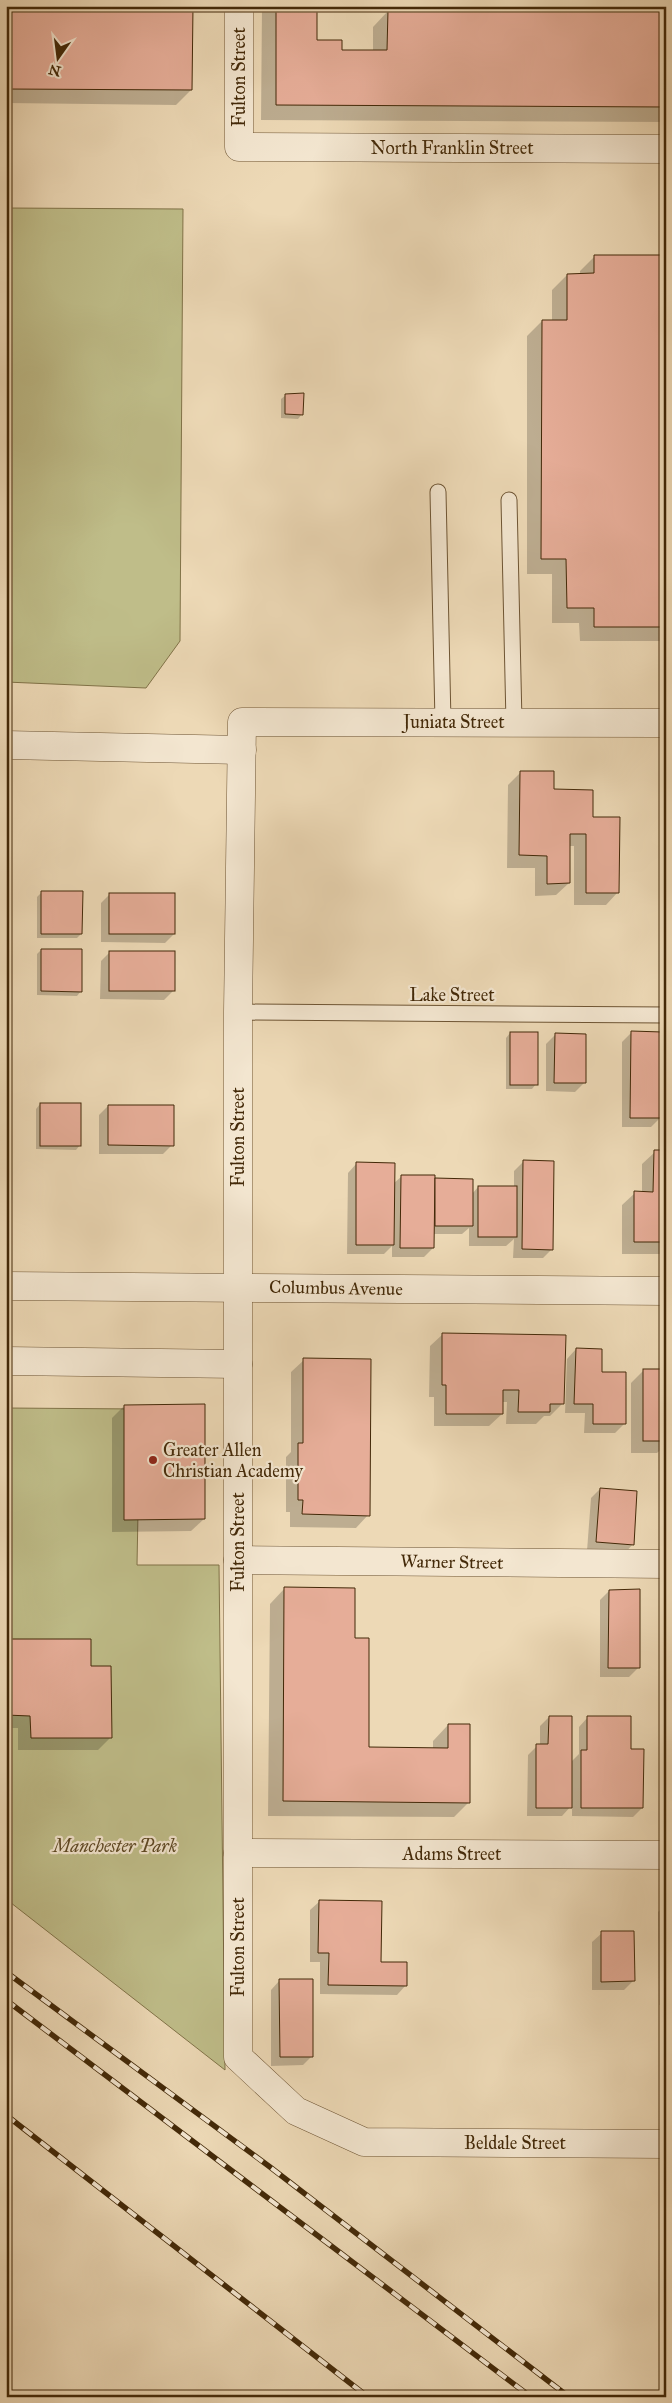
<svg xmlns="http://www.w3.org/2000/svg" width="672" height="2403" font-family="'IM FELL Great Primer',serif">
	<style>
		.green { fill: #bfbd89; stroke: #817348 }
		.shadow { fill: #0003 }
		.building { fill: #e6ad98; stroke: #432908 }
		.lines { fill: none; stroke-linecap: round; stroke-linejoin: round }
		.service-casing { stroke: #6e5534; stroke-width: 17 }
		.minor-casing { stroke: #6e5534; stroke-width: 29 }
		.service { stroke: #f3e6d0; stroke-width: 15 }
		.minor { stroke: #f3e6d0; stroke-width: 28 }
		.rail-casing { stroke: #432908; stroke-width: 5.5 }
		.rail { stroke: #f3e6d0; stroke-width: 4; stroke-dasharray: 11; stroke-linecap: butt }
		.poi-dot { fill: #8f2418; stroke: #f3e6d0; stroke-width: 2 }
		.labels { text-anchor: middle; dominant-baseline: central; stroke-width: 4.5; stroke-linejoin: round; paint-order: stroke }
		.street-label { font-size: 18px; fill: #432908; stroke: #f3e6d0 }
		.poi-label { font-size: 18px; fill: #432908; stroke: #f3e6d0; text-anchor: start }
		.park-label { font-size: 18px; font-style: italic; fill: #5c4722; stroke: #f3e6d0 }
	</style>
	<rect width="100%" height="100%" fill="#edd9b6"/>
	<filter id="stains"><feTurbulence type="fractalNoise" baseFrequency=".004" numOctaves="4"/><feColorMatrix values="0 0 0 0 .2 0 0 0 0 .09 0 0 0 0 .02 0 0 0 .5 -.17"/></filter>
	<radialGradient id="worn" r=".72"><stop offset=".6" stop-color="#630" stop-opacity="0"/><stop offset="1" stop-color="#630" stop-opacity=".3"/></radialGradient>
	<!-- green -->
	<g class="green">
		<polygon points="6,208 183,209 180,641 146,688 6,682"/>
		<polygon points="6,1408 140,1409 137,1565 219,1565 225,2070 6,1899"/>
	</g>
	<!-- shadow -->
	<g class="shadow">
		<polygon points="6,6 191,90 176,105 6,103"/>
		<polygon points="262,6 316,6 316,41 341,51 373,51 373,27 388,11 505,12 505,6 566,6 566,12 666,12 666,122 261,120"/>
		<polygon points="595,256 666,559 666,641 580,641 579,623 552,623 552,574 527,574 527,336 542,321 552,321 552,290 567,275 580,275 580,271"/>
		<polygon points="286,395 302,414 298,419 281,418 281,399"/>
		<polygon points="520,773 592,818 618,892 606,905 574,905 574,846 569,846 569,883 556,895 535,896 535,868 507,868 508,785"/>
		<polygon points="666,782 666,863 661,863 662,787"/>
		<polygon points="42,892 81,934 77,938 37,938 37,897"/>
		<polygon points="110,894 174,934 165,943 101,942 101,903"/>
		<polygon points="666,942 666,990 664,990 664,943"/>
		<polygon points="41,950 81,991 77,996 37,995 37,954"/>
		<polygon points="110,952 173,991 164,1000 100,999 101,961"/>
		<polygon points="510,1033 536,1084 532,1089 506,1089 506,1038"/>
		<polygon points="631,1033 660,1118 651,1127 622,1127 622,1042"/>
		<polygon points="555,1035 584,1083 575,1092 546,1091 546,1044"/>
		<polygon points="40,1104 80,1145 76,1150 36,1149 36,1109"/>
		<polygon points="108,1106 172,1145 163,1154 99,1154 99,1115"/>
		<polygon points="655,1152 666,1152 666,1254 622,1254 622,1205 635,1193 642,1193 642,1164"/>
		<polygon points="523,1162 552,1249 543,1258 513,1258 514,1239 506,1246 469,1246 469,1228 462,1234 433,1234 433,1248 424,1257 392,1257 392,1246 384,1254 347,1254 348,1173 357,1163 393,1184 402,1176 472,1180 472,1194 478,1187 514,1187 514,1171"/>
		<polygon points="443,1334 562,1404 550,1416 544,1416 536,1424 506,1424 507,1402 502,1402 502,1414 489,1426 434,1426 434,1397 429,1397 430,1346"/>
		<polygon points="576,1349 600,1374 624,1424 615,1433 584,1433 585,1413 565,1413 567,1359"/>
		<polygon points="304,1360 368,1515 356,1528 290,1527 290,1512 286,1512 286,1457 291,1452 291,1372"/>
		<polygon points="644,1370 666,1371 666,1445 657,1453 631,1453 631,1383"/>
		<polygon points="124,1406 204,1519 191,1531 112,1532 112,1418"/>
		<polygon points="600,1489 633,1544 624,1554 587,1551 591,1498"/>
		<polygon points="285,1588 353,1639 368,1748 433,1749 433,1741 448,1725 469,1802 454,1817 268,1816 270,1604"/>
		<polygon points="609,1591 638,1668 629,1677 600,1677 600,1600"/>
		<polygon points="6,1640 90,1667 110,1738 98,1750 18,1750 18,1728 6,1728"/>
		<polygon points="549,1717 571,1762 579,1754 579,1727 588,1717 630,1750 642,1808 633,1817 572,1816 572,1805 562,1816 527,1816 528,1755 537,1746 540,1746 540,1726"/>
		<polygon points="320,1901 380,1963 406,1985 397,1995 320,1994 320,1962 310,1962 310,1910"/>
		<polygon points="666,1904 666,2005 659,2005 658,1912"/>
		<polygon points="602,1933 633,1981 624,1990 592,1990 592,1942"/>
		<polygon points="280,1980 312,2056 303,2065 271,2066 271,1990"/>
	</g>
	<!-- building -->
	<g class="building">
		<polygon points="6,6 193,6 192,90 6,89"/>
		<polygon points="276,6 317,6 317,40 342,40 342,50 387,50 388,10 520,11 520,6 567,6 567,10 666,11 666,107 276,105"/>
		<polygon points="594,255 666,255 666,627 594,627 594,608 567,608 566,559 541,559 542,320 567,320 567,274 594,273"/>
		<polygon points="304,393 303,415 285,414 285,394"/>
		<polygon points="520,771 554,771 554,789 593,790 593,817 620,817 619,893 586,893 586,834 570,834 570,883 547,884 547,856 519,855"/>
		<polygon points="41,891 83,891 82,934 41,934"/>
		<rect x="109" y="893" width="66" height="41"/>
		<polygon points="41,949 82,949 82,992 41,991"/>
		<rect x="109" y="951" width="66" height="40"/>
		<polygon points="631,1031 662,1032 661,1118 630,1118"/>
		<rect x="510" y="1032" width="28" height="53"/>
		<polygon points="555,1033 586,1034 586,1083 554,1083"/>
		<rect x="40" y="1103" width="41" height="43"/>
		<polygon points="108,1105 174,1105 174,1146 108,1145"/>
		<polygon points="654,1150 666,1150 666,1242 634,1242 634,1191 653,1192"/>
		<polygon points="523,1160 554,1161 553,1250 522,1249"/>
		<polygon points="356,1162 395,1163 394,1245 356,1245"/>
		<polygon points="401,1175 435,1175 434,1248 400,1248"/>
		<polygon points="435,1178 473,1179 473,1226 435,1226"/>
		<rect x="478" y="1186" width="39" height="51"/>
		<polygon points="442,1333 566,1335 564,1404 550,1404 550,1412 518,1412 519,1390 503,1390 503,1414 446,1414 446,1385 442,1385"/>
		<polygon points="576,1348 602,1349 602,1372 626,1372 626,1424 593,1424 593,1404 574,1404"/>
		<polygon points="303,1358 371,1359 370,1516 302,1514 303,1500 298,1500 298,1443 303,1443"/>
		<rect x="643" y="1369" width="23" height="72"/>
		<polygon points="205,1404 205,1519 124,1520 124,1405"/>
		<polygon points="600,1488 637,1491 634,1545 596,1542"/>
		<polygon points="284,1587 355,1588 355,1638 369,1638 369,1747 448,1748 448,1724 470,1724 470,1803 283,1801"/>
		<polygon points="640,1589 640,1668 608,1668 609,1590"/>
		<polygon points="6,1639 91,1639 91,1666 111,1666 112,1738 31,1738 30,1716 6,1715"/>
		<polygon points="549,1716 572,1716 572,1808 536,1808 536,1744 548,1744"/>
		<polygon points="587,1716 631,1716 631,1749 644,1749 643,1808 581,1808 581,1750 587,1750"/>
		<polygon points="319,1900 382,1901 381,1962 407,1962 407,1986 328,1985 329,1953 318,1953"/>
		<polygon points="601,1931 634,1931 635,1981 601,1982"/>
		<polygon points="279,1979 313,1979 313,2057 280,2057"/>
	</g>
	<g class="lines">
		<defs>
			<g id="service">
				<polyline points="438,492 443,722"/>
				<polyline points="509,500 514,722"/>
				<polyline points="238,1012 666,1015"/>
			</g>
			<g id="minor">
				<polyline points="239,6 239,147 666,149"/>
				<polyline points="666,723 242,722 238,1012 238,2057 296,2111 364,2142 666,2144"/>
				<polyline points="6,745 242,750"/>
				<polyline points="6,1286 666,1291"/>
				<polyline points="6,1361 238,1364"/>
				<polyline points="238,1560 666,1564"/>
				<polyline points="238,1853 666,1855"/>
			</g>
		</defs>
		<!-- service casing -->
		<use href="#service" class="service-casing"/>
		<!-- minor casing -->
		<use href="#minor" class="minor-casing"/>
		<!-- service -->
		<use href="#service" class="service"/>
		<!-- minor -->
		<use href="#minor" class="minor"/>
		<defs>
			<g id="rail">
				<polyline points="6,1972 270,2167 569,2397"/>
				<polyline points="6,2000 531,2397"/>
				<polyline points="6,2115 368,2397"/>
			</g>
		</defs>
		<!-- rail casing -->
		<use href="#rail" class="rail-casing"/>
		<!-- rail -->
		<use href="#rail" class="rail"/>
	</g>
	<!-- markers -->
	<circle class="poi-dot" cx="153" cy="1460" r="5"/>
	<g class="labels">
		<!-- street labels -->
		<g class="street-label">
			<text transform="translate(239 77) rotate(-90)">Fulton Street</text>
			<text x="452" y="148">North Franklin Street</text>
			<text x="454" y="722">Juniata Street</text>
			<text x="452" y="995">Lake Street</text>
			<text transform="translate(238 1137) rotate(-90)">Fulton Street</text>
			<text transform="translate(336 1288) rotate(1)">Columbus Avenue</text>
			<text transform="translate(238 1542) rotate(-90)">Fulton Street</text>
			<text transform="translate(452 1562) rotate(1)">Warner Street</text>
			<text x="452" y="1854">Adams Street</text>
			<text transform="translate(238 1947) rotate(-90)">Fulton Street</text>
			<text x="515" y="2143">Beldale Street</text>
		</g>
		<!-- poi labels -->
		<g class="poi-label">
			<text x="163" y="1450">Greater Allen<tspan x="163" dy="21">Christian Academy</tspan></text>
		</g>
		<!-- park labels -->
		<g class="park-label">
			<text x="115" y="1846">Manchester Park</text>
		</g>
	</g>
	<!-- margin -->
	<rect width="672" height="2403" fill="none" stroke="#edd9b6" stroke-width="25"/>
	<rect x="8" y="8" width="657" height="2388" fill="none" stroke="#432908" stroke-width="2.5"/>
	<rect x="12" y="12" width="647" height="2378" fill="none" stroke="#432908"/>
	<!-- north arrow -->
	<g transform="translate(58 58) rotate(194)" stroke="#f3e6d0" stroke-width="4" paint-order="stroke">
	<path d="M0-4L9 19L0 12L-9 19Z" fill="#432908"/>
	<text y="-8" font-size="14" font-weight="bold" text-anchor="middle" fill="#432908">N</text>
	</g>
	<rect width="100%" height="100%" filter="url(#stains)"/>
	<rect width="100%" height="100%" fill="url(#worn)"/>
</svg>
